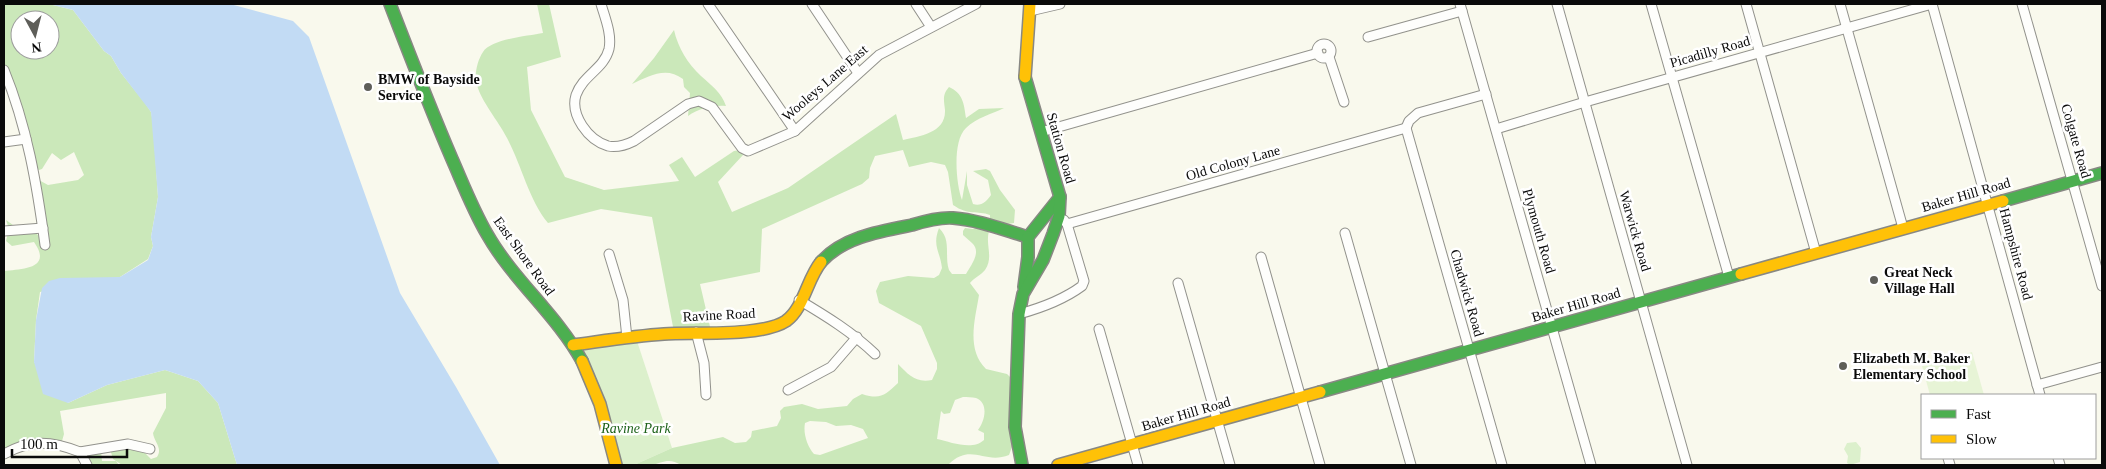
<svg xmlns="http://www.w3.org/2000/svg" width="2106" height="469" font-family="'Times New Roman',serif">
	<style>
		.green { fill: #dcf0cc }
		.forest { fill: #cbe8ba; fill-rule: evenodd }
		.pitch { fill: #e7f4d6 }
		.water { fill: #c2dbf4 }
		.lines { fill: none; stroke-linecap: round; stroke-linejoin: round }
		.street-casing { stroke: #92928c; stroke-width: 11 }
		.fast-casing { stroke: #888883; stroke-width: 14 }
		.slow-casing { stroke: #888883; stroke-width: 14 }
		.street { stroke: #fefefc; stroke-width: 9 }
		.fast { stroke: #4caf50; stroke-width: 11 }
		.slow { stroke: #ffc107; stroke-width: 11 }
		.poi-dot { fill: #5e5e59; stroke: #fff; stroke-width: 2 }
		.labels { text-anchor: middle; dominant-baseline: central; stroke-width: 5; stroke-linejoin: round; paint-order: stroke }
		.street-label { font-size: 14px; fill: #0a0a0a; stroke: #fff }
		.poi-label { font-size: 14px; font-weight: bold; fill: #0a0a0a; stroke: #fff; text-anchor: start }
		.park-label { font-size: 14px; font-style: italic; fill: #1d621a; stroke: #fff }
	</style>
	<rect width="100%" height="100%" fill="#f9f9ed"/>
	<!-- green -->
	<g class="green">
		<polygon points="635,335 672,448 634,465 617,465 578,352 594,343"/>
		<polygon points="1856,442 1861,448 1860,462 1850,465 1847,463 1848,456 1844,449 1847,443"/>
	</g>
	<!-- forest -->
	<g class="forest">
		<path d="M4,4H49L73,10L104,51L111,56L121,73L145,103L151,112L153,122L158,197L151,237L153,246L148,259L120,277L40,292L36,320L34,362L68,403L107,385L165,370L198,381L218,403L237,465H122L113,459L110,449L128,444L144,452L151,459L157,457C163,448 154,442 153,433L166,408V393L60,411L64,434L62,441L58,444L37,443L4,454V271C22,269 53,269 34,242L12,246L6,241L9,229L6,220L13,225L16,231L36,233L41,239L37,179L48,185L78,180L84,175L74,152L61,160L52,153L42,169L39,170L36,168L4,70ZM20,20H50V50H20Z"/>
		<path d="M537,4H549L561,57L527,67L531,110L565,177L604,190L679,181L669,165L682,157L695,177L734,151L740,150L743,155L718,182L732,212L788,188L896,114L903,140C920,136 946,133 945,110C944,100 942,95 949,87C963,93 964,104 966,118L979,109L1004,108C992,114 976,118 966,128C952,141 956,184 962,200L967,171V185L973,204C981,207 987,201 991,195L988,180L973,171L986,169L990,171L1000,190L1015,210L1014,223L1001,225L989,231C985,245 994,257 985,270C981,275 974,278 970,283L979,295C975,320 966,349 986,369L1007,374L1011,378L1012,447L1009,455C984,465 971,442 948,465H681C669,457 662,463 651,465C645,466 639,465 634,465L672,448L723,437L735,443L746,442L751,437L752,431L777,426L781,418L780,411L784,407L802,404L818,409L847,406L853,399L862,394C881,400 885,395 898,383V364C909,375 915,383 932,380L937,369V363L921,326L879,303L876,291L880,282L908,276L934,278L939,275L942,268C940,251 932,246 939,228C952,240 944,256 949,270L952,274H966C971,265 982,252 972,243C969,240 966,238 963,235V231L965,228L973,229L990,222V215C977,210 969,216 953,205L948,172L945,165L931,162L909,167L903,150L875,156L870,168L869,178L862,184L762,229L760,272L700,284L711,331L674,332L652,217L601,209L548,223C528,198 522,166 507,138C499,122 481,101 477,85C474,75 477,61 483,52C491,39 528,36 543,33ZM963,397C967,397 972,397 976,398C989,403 985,421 978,430L984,433V440C972,451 951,442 937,439L941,411L944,414L950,413L955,400ZM810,421L826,422L836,426L851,425L863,429L868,438L820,455L814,454C807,446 803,433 805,423Z"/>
		<path d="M674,30C678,48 688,64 701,76C712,86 721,92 726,106C713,105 699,108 688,116L690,93L684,87L683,79C666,66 649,76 632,84L654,58Z"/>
		<polygon points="101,451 102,461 116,461 119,465 87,465 80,452"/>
	</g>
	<!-- pitch -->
	<polygon class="pitch" points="1972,352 1984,395 1930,395 1922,366"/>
	<!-- water -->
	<polygon class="water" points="49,4 230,4 293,21 309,37 400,293 456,387 500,465 237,465 218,403 198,381 165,370 107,385 68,403 43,394 34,362 36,320 42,288 49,281 60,278 120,277 148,260 153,246 151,237 158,197 151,112 121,73 111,56 104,51 73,10"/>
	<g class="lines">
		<defs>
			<g id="street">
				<path d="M601,4C605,18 612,34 609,49C604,69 583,75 576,95C570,115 588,140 608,146C617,148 626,145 634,141L688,104L699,101L712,107L742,148L748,151L795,131L879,55L976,4"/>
				<polyline points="708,4 795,131"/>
				<polyline points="812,4 858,73"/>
				<polyline points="916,4 931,27"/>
				<polyline points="1460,4 1591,465"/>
				<polyline points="1557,4 1687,465"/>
				<polyline points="1651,4 1729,277"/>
				<polyline points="1746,4 1816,253"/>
				<polyline points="1840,4 1903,228"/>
				<polyline points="1932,4 2040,395"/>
				<polyline points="2022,4 2102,286"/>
				<polyline points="1030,11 1060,4"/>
				<polyline points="1368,37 1462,11"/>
				<circle cx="1324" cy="51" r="7"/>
				<polyline points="1329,57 1344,102"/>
				<path d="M4,70C27,126 37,185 45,245"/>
				<polyline points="1406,128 1502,465"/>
				<polyline points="1406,128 1409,121 1418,113 1486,94"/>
				<polyline points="1496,129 1585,102 1932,4"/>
				<polyline points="1041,132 1318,53"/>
				<polyline points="4,142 26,139"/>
				<polyline points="1067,224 1406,128"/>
				<polyline points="4,231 43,228"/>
				<polyline points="1345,233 1411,465"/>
				<polyline points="609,254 623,300 627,338"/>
				<polyline points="1261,257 1320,465"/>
				<polyline points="1178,283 1230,465"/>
				<path d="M799,300C826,316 852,332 875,354"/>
				<path d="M1019,314C1041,308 1063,300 1082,286L1084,281L1067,224L1064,220"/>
				<polyline points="1099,329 1138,465"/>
				<polyline points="696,332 704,363 706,395"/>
				<polyline points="2037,385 2102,367"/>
				<polyline points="788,390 831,367 857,337"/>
				<polyline points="80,452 128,444 150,449"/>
				<path d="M4,454C31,439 52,441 80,452L87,465"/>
				<polyline points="1948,458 1950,465"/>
				<polyline points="2058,458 2060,465"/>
			</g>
			<g id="fast">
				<path d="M390,4C410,56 430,108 452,159C463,184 473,210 487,234C513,280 557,315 582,361"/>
				<polyline points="2003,201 2102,173"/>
				<polyline points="1028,237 1060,197"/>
				<path d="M821,262C843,237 881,231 912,225C925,221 939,217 953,218C979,220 1004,230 1028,237"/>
				<polyline points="1024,287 1028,257 1028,237"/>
				<polyline points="1320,392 1741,274"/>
				<polyline points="1022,465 1015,427 1019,314 1023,294 1043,260 1053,234 1059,216 1060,197 1025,77"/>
			</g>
			<g id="slow">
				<polyline points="1025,77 1030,4"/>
				<polyline points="1741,274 2003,201"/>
				<path d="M573,345C603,341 634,336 664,334C694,332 762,337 786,321C804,308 807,279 821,262"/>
				<polyline points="582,361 600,404 616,465"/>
				<polyline points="1058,465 1320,392"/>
			</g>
		</defs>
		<!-- street casing -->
		<use href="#street" class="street-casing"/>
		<!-- fast casing -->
		<use href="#fast" class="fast-casing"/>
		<!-- slow casing -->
		<use href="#slow" class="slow-casing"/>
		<!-- street -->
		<use href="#street" class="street"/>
		<!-- fast -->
		<use href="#fast" class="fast"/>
		<!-- slow -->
		<use href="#slow" class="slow"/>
	</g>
	<!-- markers -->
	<g class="poi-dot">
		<circle cx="368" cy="87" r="5"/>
		<circle cx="1874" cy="280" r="5"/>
		<circle cx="1843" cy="366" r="5"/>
	</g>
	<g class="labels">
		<!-- street labels -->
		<g class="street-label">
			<text transform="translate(1710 52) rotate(-16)">Picadilly Road</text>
			<text transform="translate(825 83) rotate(-41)">Wooleys Lane East</text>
			<text transform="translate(2076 141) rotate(74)">Colgate Road</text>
			<text transform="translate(1061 148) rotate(74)">Station Road</text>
			<text transform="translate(1233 163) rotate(-16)">Old Colony Lane</text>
			<text transform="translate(1966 195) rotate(-16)">Baker Hill Road</text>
			<text transform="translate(1539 231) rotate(74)">Plymouth Road</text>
			<text transform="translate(1635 231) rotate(74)">Warwick Road</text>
			<text transform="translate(2016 254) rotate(75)">Hampshire Road</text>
			<text transform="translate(524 256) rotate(54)">East Shore Road</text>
			<text transform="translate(1467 293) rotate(74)">Chadwick Road</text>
			<text transform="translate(1576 305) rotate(-16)">Baker Hill Road</text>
			<text transform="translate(719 315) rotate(-3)">Ravine Road</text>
			<text transform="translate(1186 414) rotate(-16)">Baker Hill Road</text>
		</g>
		<!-- poi labels -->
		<g class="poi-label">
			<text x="378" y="79">BMW of Bayside<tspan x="378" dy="16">Service</tspan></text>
			<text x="1884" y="272">Great Neck<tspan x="1884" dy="16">Village Hall</tspan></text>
			<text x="1853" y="358">Elizabeth M. Baker<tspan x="1853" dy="16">Elementary School</tspan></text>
		</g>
		<!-- park labels -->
		<g class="park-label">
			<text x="636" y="428">Ravine Park</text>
		</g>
	</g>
	<!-- border -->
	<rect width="2106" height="469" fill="none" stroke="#0a0a0a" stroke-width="10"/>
	<!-- legend -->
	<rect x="1921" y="394" width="175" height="65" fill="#ffffff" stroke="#9d9d9d"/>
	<rect x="1931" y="410" width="25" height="8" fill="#4caf50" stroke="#9d9d9d"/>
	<text x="1966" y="419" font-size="15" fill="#0a0a0a">Fast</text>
	<rect x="1931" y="435" width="25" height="8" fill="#ffc107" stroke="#9d9d9d"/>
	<text x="1966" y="444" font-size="15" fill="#0a0a0a">Slow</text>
	<!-- north arrow -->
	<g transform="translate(35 35) rotate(173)"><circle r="24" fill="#ffffff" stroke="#9d9d9d"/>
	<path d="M0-4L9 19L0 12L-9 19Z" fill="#5e5e59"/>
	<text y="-8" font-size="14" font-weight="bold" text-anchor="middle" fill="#0a0a0a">N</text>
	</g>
	<!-- scale -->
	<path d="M12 449v8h115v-8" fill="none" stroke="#0a0a0a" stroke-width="2.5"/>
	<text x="20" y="449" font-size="15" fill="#0a0a0a" stroke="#ffffff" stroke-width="4" paint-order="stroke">100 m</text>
</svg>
